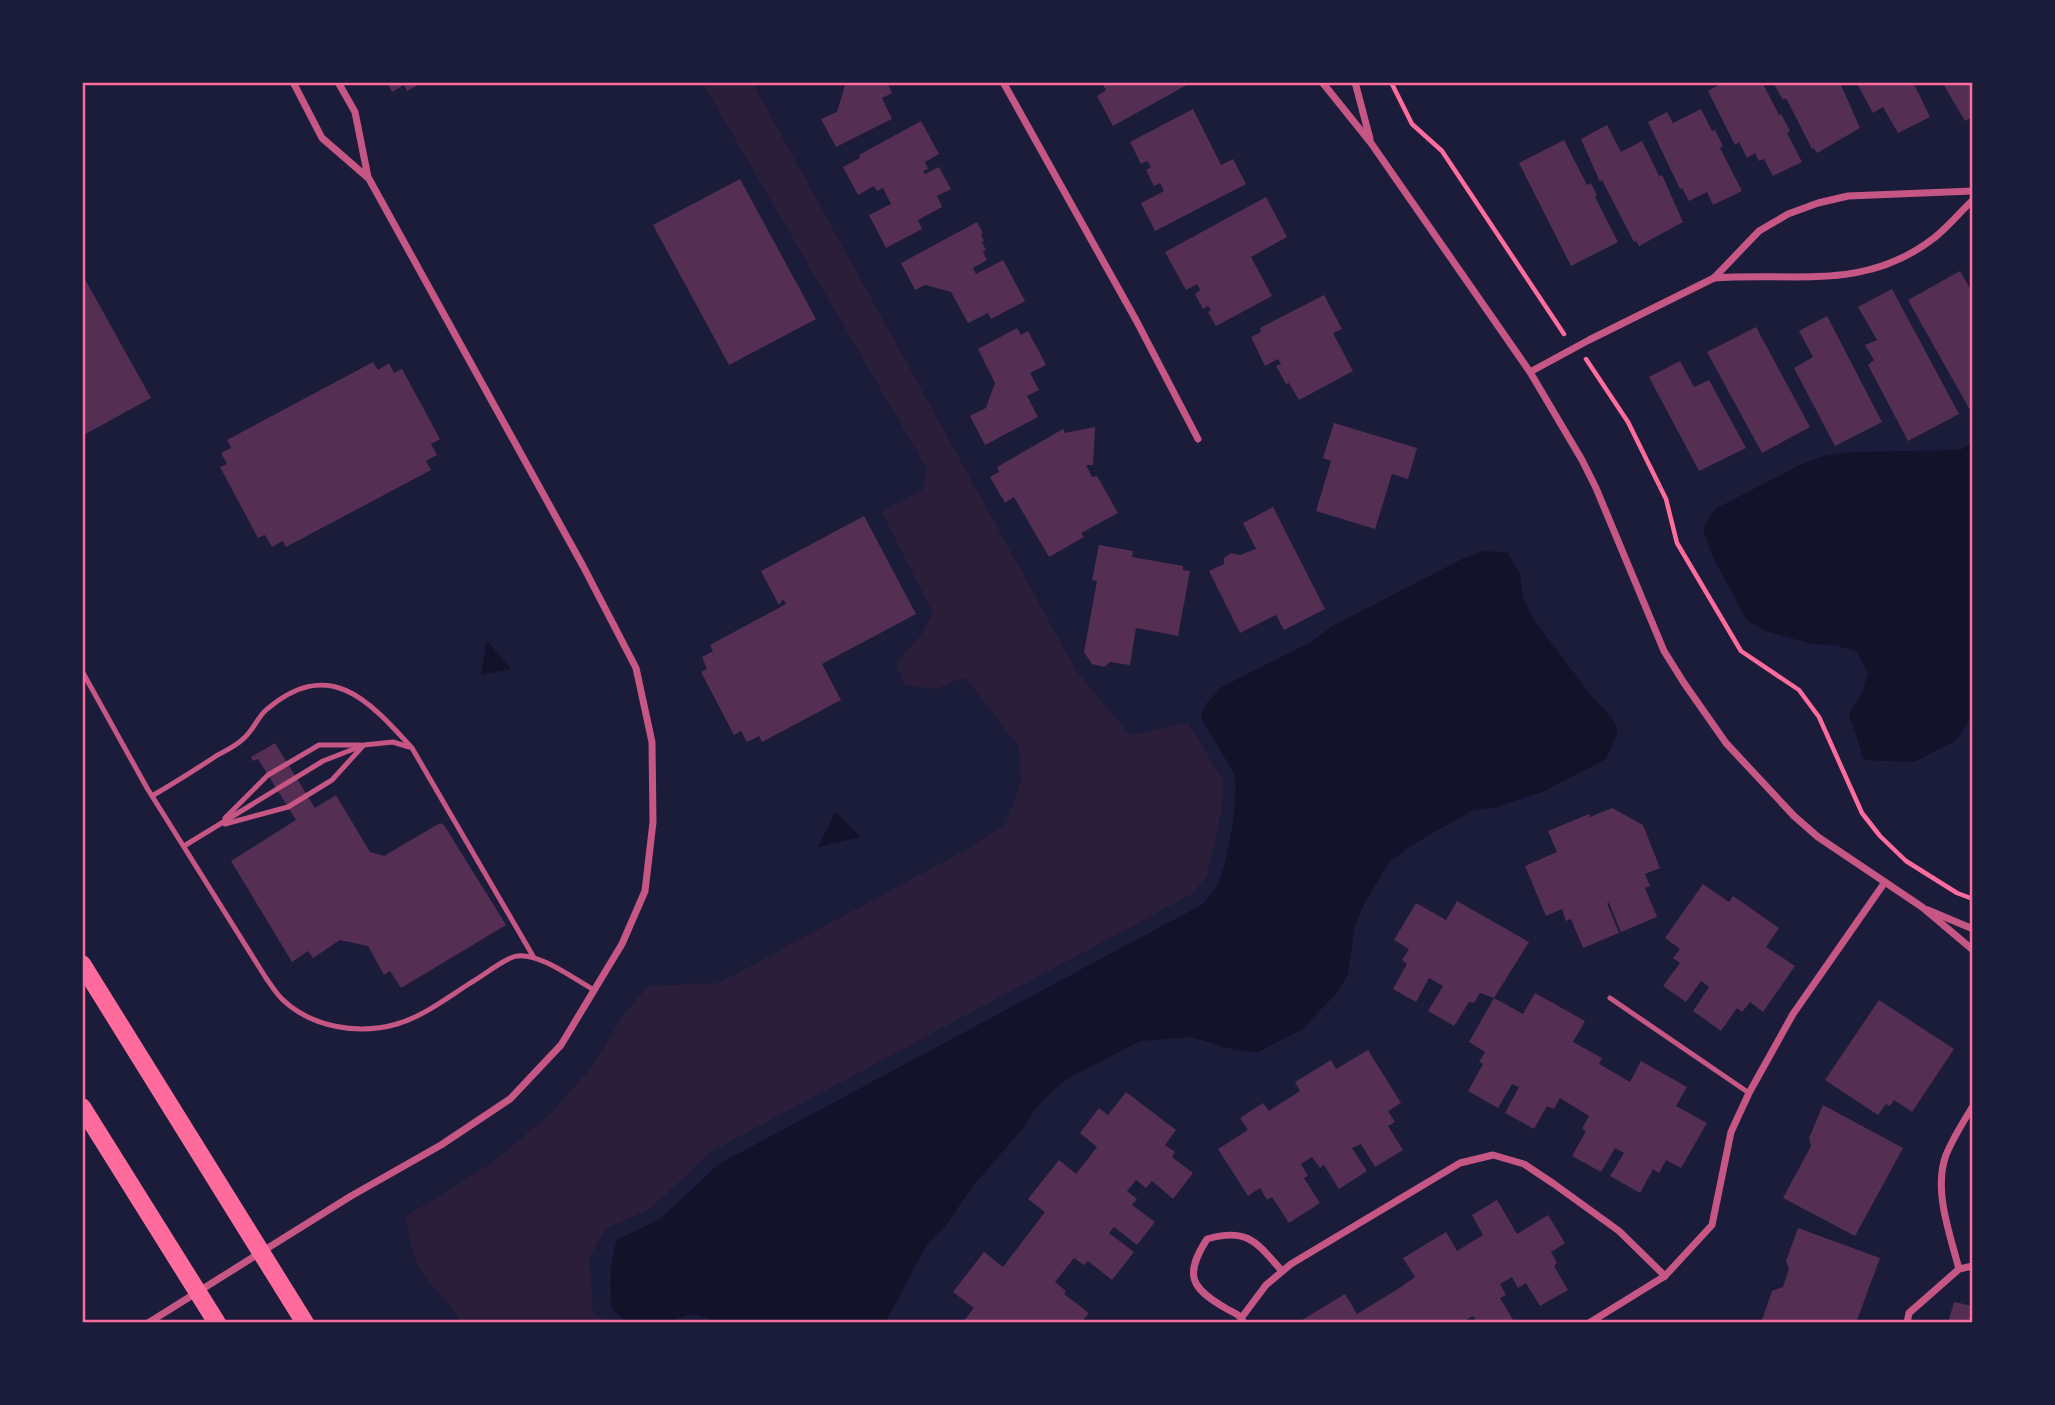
<svg xmlns="http://www.w3.org/2000/svg" width="2055" height="1405" font-family="Quicksand,sans-serif">
	<style>
		.green { fill: #2a1e3b }
		.water { fill: #12122b }
		.building { fill: #542f53 }
		.lines { fill: none; stroke-linecap: round; stroke-linejoin: round }
		.path { stroke: #ff6b9d; stroke-width: 4.5 }
		.service { stroke: #c65784; stroke-width: 5 }
		.minor { stroke: #c65784; stroke-width: 7 }
		.primary { stroke: #ff6b9d; stroke-width: 18 }
		.neatline { fill: none; stroke: #ff6b9d; stroke-width: 2.5 }
	</style>
	<rect width="100%" height="100%" fill="#1b1b3a"/>
	<!-- green -->
	<path class="green" d="M702,82H752L1077,672L1130,735L1188,723L1223,780L1221,812L1207,876L1192,894L711,1152L650,1209L607,1228L589,1258L593,1312L609,1323H461C452,1304 435,1292 424,1275C412,1258 410,1238 405,1217L490,1164L548,1116L589,1070L625,1013L648,986L719,983L969,848L1006,823L1021,782L1019,747L965,677L936,689L904,685L896,663L921,635L933,613L881,511L922,490L927,469Z"/>
	<!-- water -->
	<g class="water">
		<polygon points="1973,443 1973,707 1969,720 1957,740 1914,762 1864,760 1849,714 1861,695 1868,673 1857,652 1835,645 1812,644 1765,631 1746,619 1712,555 1703,529 1715,509 1804,463 1827,455 1853,452 1960,450"/>
		<path d="M1485,551L1508,553L1520,574L1523,599L1535,621L1593,698L1611,716L1618,731L1606,759L1542,792L1496,807L1471,811L1409,847L1389,862L1365,902L1355,925L1348,974L1336,994L1301,1030L1258,1052L1235,1050L1191,1037L1140,1041L1072,1076L1053,1090L1035,1109L1023,1128L972,1187L944,1228L926,1246L885,1323H726L691,1314L665,1323H628L612,1309C609,1288 610,1260 617,1240L660,1219L719,1164L1203,904C1208,897 1216,890 1219,882C1228,858 1240,797 1234,773L1201,718L1205,705L1222,687L1311,642L1334,625L1377,603L1462,559Z"/>
		<polygon points="487,641 511,669 481,675"/>
		<polygon points="836,812 861,837 818,847 818,846"/>
	</g>
	<!-- building -->
	<g class="building">
		<polygon points="387,82 424,82 407,91 404,85 392,92"/>
		<polygon points="846,82 887,82 892,93 882,98 892,119 836,147 821,119 837,112"/>
		<polygon points="1101,82 1192,82 1113,126 1097,96 1106,90"/>
		<polygon points="1724,82 1762,82 1779,115 1781,114 1790,131 1787,133 1802,162 1773,176 1764,159 1759,161 1755,153 1747,158 1739,142 1735,145 1708,91"/>
		<polygon points="1776,82 1836,82 1838,85 1841,85 1860,128 1817,153 1814,148 1812,149 1786,98 1783,100 1774,84"/>
		<polygon points="1856,82 1913,82 1930,117 1898,133 1883,107 1873,113"/>
		<polygon points="1942,82 1973,82 1973,117 1965,121"/>
		<polygon points="1193,109 1221,165 1233,159 1246,184 1155,231 1141,203 1164,191 1160,183 1154,186 1146,170 1151,167 1147,161 1141,164 1130,142"/>
		<polygon points="1701,109 1712,131 1715,130 1723,146 1720,148 1742,191 1713,205 1707,192 1689,201 1682,188 1680,189 1648,122 1667,112 1673,123"/>
		<polygon points="921,121 939,154 925,162 928,169 923,171 925,174 939,167 951,189 937,196 942,207 918,220 922,229 886,248 869,215 891,204 883,188 877,191 874,186 858,195 843,167 860,158 859,155"/>
		<polygon points="1607,125 1621,152 1642,141 1659,176 1662,175 1683,222 1639,246 1636,241 1634,242 1602,180 1600,182 1581,139"/>
		<polygon points="1564,140 1587,185 1591,183 1597,195 1595,197 1618,242 1571,266 1519,163"/>
		<polygon points="740,179 816,319 729,365 653,225"/>
		<polygon points="1266,197 1287,237 1251,257 1272,296 1216,326 1208,312 1211,310 1208,306 1203,309 1195,294 1200,290 1197,284 1186,290 1165,252"/>
		<polygon points="977,222 983,233 981,235 984,241 982,242 986,250 983,252 987,260 973,268 976,274 1003,260 1025,301 991,319 988,313 968,323 951,292 925,285 915,290 901,263"/>
		<polygon points="1960,271 1973,294 1973,408 1970,410 1908,300"/>
		<polygon points="82,274 151,398 82,436"/>
		<polygon points="1892,289 1959,414 1908,441 1868,365 1874,360 1865,345 1877,340 1858,307"/>
		<polygon points="1324,295 1342,329 1333,333 1353,371 1299,400 1289,383 1286,384 1276,366 1281,364 1278,359 1265,366 1251,337 1261,332 1260,328"/>
		<polygon points="1827,316 1882,422 1835,446 1794,368 1813,357 1799,331"/>
		<polygon points="1756,327 1810,427 1762,453 1707,352"/>
		<polygon points="1017,328 1021,335 1028,331 1046,365 1030,373 1039,390 1027,396 1038,417 985,445 970,416 986,408 995,383 978,349"/>
		<polygon points="1680,361 1694,387 1709,380 1746,448 1699,471 1649,377"/>
		<polygon points="373,362 378,370 389,363 394,373 402,369 440,439 431,444 437,455 426,461 431,470 286,547 283,541 272,547 265,535 258,538 220,467 227,464 221,453 231,448 227,440"/>
		<polygon points="1334,423 1417,448 1408,479 1392,474 1375,529 1316,511 1331,461 1323,458"/>
		<polygon points="1095,427 1093,465 1086,465 1092,477 1097,476 1118,513 1081,533 1084,537 1049,557 1014,497 1005,503 990,477 999,472 997,467 1063,429 1065,433"/>
		<polygon points="1273,507 1325,609 1284,630 1276,615 1240,633 1209,571 1224,564 1224,558 1231,553 1240,555 1256,549 1243,523"/>
		<polygon points="864,516 916,614 822,664 841,700 762,742 759,736 747,742 741,731 734,735 701,672 707,669 702,657 713,651 710,645 786,604 783,599 779,605 761,571"/>
		<polygon points="1099,545 1133,551 1132,557 1183,566 1183,570 1190,571 1178,636 1136,628 1130,665 1110,662 1104,667 1092,664 1084,652 1097,581 1092,580"/>
		<polygon points="275,743 315,808 336,795 370,852 384,856 440,823 444,825 506,925 401,988 390,971 384,975 368,946 340,940 313,958 308,951 292,962 231,861 296,820 258,759 253,761 251,757"/>
		<polygon points="1612,808 1643,825 1660,868 1645,874 1650,886 1645,888 1657,917 1621,932 1609,903 1607,903 1619,933 1583,948 1571,919 1566,921 1562,909 1546,916 1525,866 1557,852 1548,831 1589,814 1590,817"/>
		<polygon points="1703,884 1729,902 1733,896 1779,928 1766,947 1795,966 1763,1012 1750,1002 1742,1012 1737,1008 1721,1031 1693,1011 1709,987 1701,981 1686,1002 1663,986 1680,963 1673,958 1680,949 1665,938"/>
		<polygon points="1457,901 1529,942 1494,998 1480,993 1474,1003 1469,1002 1454,1026 1428,1011 1443,986 1429,978 1416,1002 1393,989 1407,964 1402,960 1409,949 1394,940 1416,903 1446,920"/>
		<polygon points="1535,993 1585,1021 1573,1042 1602,1058 1599,1064 1630,1082 1641,1061 1687,1087 1676,1106 1707,1123 1681,1168 1666,1160 1659,1173 1653,1169 1640,1193 1610,1176 1624,1153 1615,1148 1601,1172 1572,1156 1586,1131 1582,1129 1589,1116 1560,1098 1554,1109 1547,1106 1534,1129 1505,1113 1519,1087 1512,1084 1498,1108 1468,1091 1483,1064 1479,1062 1485,1052 1469,1042 1494,998 1523,1014"/>
		<polygon points="1879,1000 1954,1049 1912,1112 1894,1100 1890,1106 1886,1104 1878,1115 1825,1080"/>
		<polygon points="1368,1050 1401,1103 1388,1111 1395,1122 1388,1126 1403,1150 1375,1167 1361,1144 1352,1148 1367,1171 1339,1189 1324,1165 1320,1168 1312,1157 1301,1164 1308,1176 1304,1178 1320,1203 1289,1223 1272,1197 1267,1200 1260,1188 1248,1196 1218,1149 1248,1130 1240,1118 1263,1103 1269,1111 1300,1091 1295,1082 1331,1060 1336,1069"/>
		<polygon points="1126,1092 1176,1130 1165,1145 1175,1152 1172,1157 1193,1173 1173,1199 1152,1181 1146,1188 1136,1180 1127,1191 1137,1199 1132,1205 1155,1222 1137,1245 1114,1227 1109,1233 1134,1252 1112,1280 1088,1261 1084,1265 1074,1258 1055,1282 1066,1291 1064,1294 1089,1313 1081,1323 1043,1323 1040,1320 1038,1323 962,1323 974,1308 953,1292 984,1252 1003,1267 1045,1212 1028,1199 1059,1160 1076,1174 1097,1147 1080,1133 1099,1108 1108,1115"/>
		<polygon points="1823,1105 1903,1148 1855,1236 1783,1198 1811,1146 1809,1138"/>
		<polygon points="1497,1200 1517,1234 1548,1215 1565,1243 1551,1252 1557,1263 1554,1266 1568,1290 1540,1306 1526,1283 1518,1288 1512,1277 1500,1284 1506,1295 1500,1298 1515,1323 1477,1323 1473,1316 1466,1320 1468,1323 1303,1323 1302,1320 1345,1294 1357,1314 1401,1287 1415,1277 1403,1258 1446,1232 1457,1251 1483,1235 1472,1215"/>
		<polygon points="1798,1228 1880,1258 1856,1323 1761,1323 1772,1291 1783,1287 1789,1269 1786,1261"/>
		<polygon points="1954,1302 1973,1306 1973,1323 1948,1323"/>
	</g>
	<g class="lines">
		<!-- path -->
		<g class="path">
			<polyline points="1391,82 1412,124 1442,151 1564,334"/>
			<polyline points="1586,359 1628,422 1666,499 1677,543 1741,651 1799,690 1819,717 1862,813 1880,836 1906,861 1957,893 1973,899"/>
		</g>
		<!-- service -->
		<g class="service">
			<path d="M82,671L147,788L266,978C271,985 276,993 282,999C312,1028 359,1035 397,1024C424,1016 448,997 472,982C483,976 506,957 517,956C540,953 574,979 594,990"/>
			<path d="M152,796C174,783 195,770 216,756C225,751 236,746 243,739C253,731 257,718 266,710C328,656 368,699 412,748L533,956"/>
			<polyline points="225,818 268,775 319,745 361,745"/>
			<polyline points="225,824 288,807 332,780 362,747"/>
			<polyline points="184,846 323,761 364,745 393,742 409,747"/>
			<polyline points="1610,998 1749,1093"/>
		</g>
		<!-- minor -->
		<g class="minor">
			<polyline points="293,82 322,138 367,177"/>
			<polyline points="1003,82 1136,320 1198,439"/>
			<polyline points="1322,82 1371,143 1530,372 1582,460 1596,488 1664,651 1684,683 1726,743 1794,816 1818,837 1922,907 1973,950"/>
			<polyline points="1355,82 1370,139"/>
			<path d="M1714,278C1795,272 1864,292 1934,238C1948,227 1960,212 1973,200"/>
			<polyline points="1530,372 1589,340 1714,278 1759,231 1788,214 1818,203 1848,196 1973,191"/>
			<polyline points="1928,910 1973,929"/>
			<path d="M1959,1269C1950,1234 1933,1190 1946,1155C1953,1138 1963,1122 1973,1106"/>
			<polyline points="1242,1317 1266,1285 1291,1264 1460,1163 1493,1155 1524,1164 1554,1184 1619,1231 1665,1276"/>
			<polyline points="148,1323 351,1196 441,1145 510,1099 561,1045 622,944 645,891 653,822 652,742 636,668 583,566 368,177 355,112 338,82"/>
			<path d="M1244,1323C1241,1315 1234,1313 1227,1309C1190,1288 1184,1275 1207,1239C1248,1227 1257,1243 1282,1271"/>
			<polyline points="1589,1323 1665,1276 1712,1225 1731,1132 1749,1093 1793,1014 1885,882"/>
			<polyline points="1907,1323 1909,1313 1959,1269 1973,1266"/>
		</g>
		<!-- primary -->
		<g class="primary">
			<polyline points="82,964 305,1323"/>
			<polyline points="82,1107 217,1323"/>
		</g>
	</g>
	<!-- border -->
	<rect width="2055" height="1405" fill="none" stroke="#1b1b3a" stroke-width="168"/>
	<rect x="84" y="84" width="1887" height="1237" class="neatline"/>
</svg>
